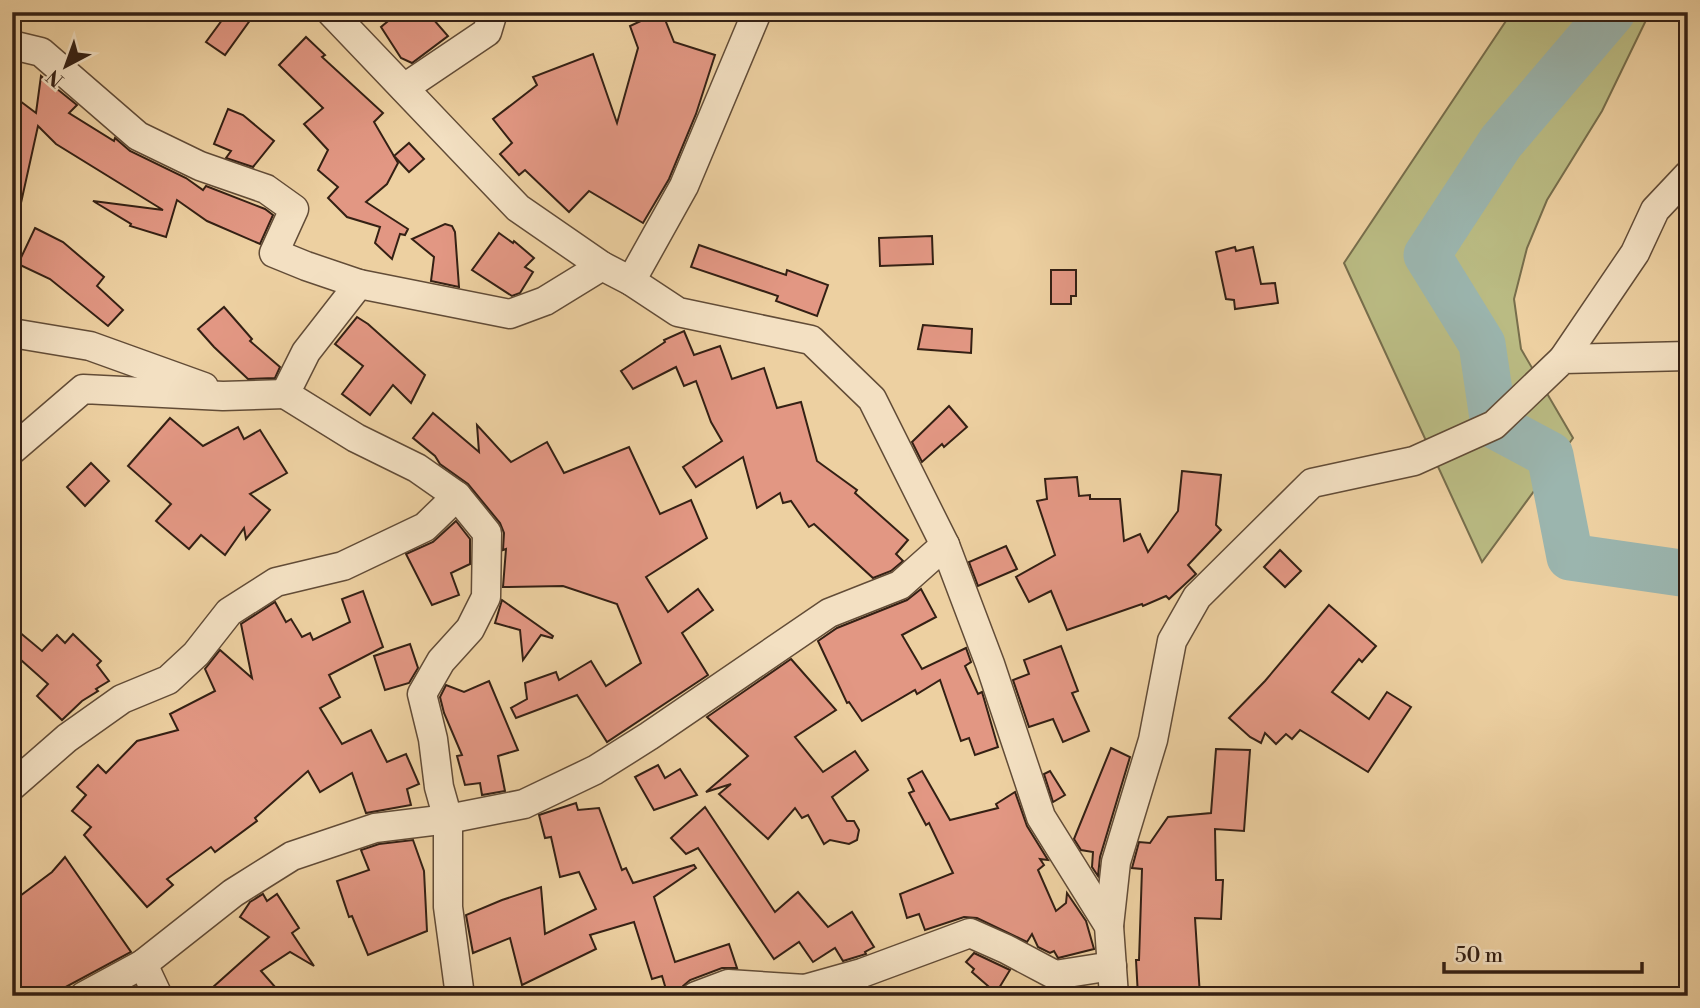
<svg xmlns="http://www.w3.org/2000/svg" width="1700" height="1008" font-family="'Libre Bodoni',serif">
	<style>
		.green { fill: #babb83; stroke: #776e4c; stroke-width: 2 }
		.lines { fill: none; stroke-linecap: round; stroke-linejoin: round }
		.river { stroke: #9bb5ae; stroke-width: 47 }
		.building { fill: #e29783; stroke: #342014; stroke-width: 2 }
		.street-casing { stroke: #624c37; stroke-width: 31 }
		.street { stroke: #f3e0c2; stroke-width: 28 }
	</style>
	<rect width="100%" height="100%" fill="#edd0a1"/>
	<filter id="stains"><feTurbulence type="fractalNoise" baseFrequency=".00286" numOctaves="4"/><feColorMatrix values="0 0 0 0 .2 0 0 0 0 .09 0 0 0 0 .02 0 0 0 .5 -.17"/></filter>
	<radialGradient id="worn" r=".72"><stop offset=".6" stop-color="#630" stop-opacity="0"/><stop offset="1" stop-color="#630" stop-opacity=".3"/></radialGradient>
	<!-- green -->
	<polygon class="green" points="1512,12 1650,12 1602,111 1547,200 1527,248 1514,299 1521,349 1573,438 1482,562 1344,263"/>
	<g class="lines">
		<!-- river -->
		<polyline class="river" points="1612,12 1501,142 1427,255 1482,344 1494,425 1550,455 1570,557 1688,574"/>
	</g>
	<!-- building -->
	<g class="building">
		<polygon points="228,12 256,12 225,55 206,42"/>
		<polygon points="399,12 427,12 448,36 412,63 401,58 381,27"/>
		<polygon points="660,12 662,12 674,42 715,55 696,114 669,179 643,223 589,191 569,212 525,170 519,175 500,154 512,143 493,119 537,85 533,77 593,54 617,123 638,48 630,26"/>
		<polygon points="306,37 325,55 322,57 383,113 374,122 398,163 387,184 366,202 408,229 405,235 400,234 392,259 375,243 380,227 347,217 328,198 338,187 318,170 328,150 304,124 323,108 279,65"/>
		<polygon points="41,76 77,105 69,113 114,141 115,138 130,151 186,178 203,190 206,186 265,209 273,215 260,244 207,221 177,200 166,237 130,226 131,224 93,201 163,210 56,144 38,126 21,203 12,202 12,95 36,113"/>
		<polygon points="228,109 243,115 274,141 253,167 226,158 231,151 214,144"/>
		<polygon points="409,143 424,159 409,172 394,156"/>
		<polygon points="445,224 452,226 455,232 459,287 431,281 434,257 412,239"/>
		<polygon points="35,228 63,242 104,277 97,286 123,310 108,326 50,279 18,264"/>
		<polygon points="499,233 513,243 514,241 534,258 525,267 533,272 520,293 512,296 472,270"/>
		<polygon points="932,236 933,264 880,266 879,238"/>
		<polygon points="699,245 786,275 787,270 828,285 817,316 776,301 778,296 691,267"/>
		<polygon points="1235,247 1236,251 1253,247 1261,284 1275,283 1278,303 1235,309 1234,300 1226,299 1216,252"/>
		<polygon points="1051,270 1076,270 1076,296 1071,296 1071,304 1051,304"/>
		<polygon points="224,307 252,339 250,341 280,367 275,378 248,379 214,347 198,329"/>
		<polygon points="357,317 368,324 425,375 411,403 393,385 370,415 342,394 363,366 335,344"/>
		<polygon points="923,325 972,329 971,353 918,349"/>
		<polygon points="684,331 694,355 720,346 732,379 764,368 777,408 801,402 817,461 857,490 855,493 908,540 896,554 903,561 891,571 873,578 814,524 809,527 791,501 783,503 780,493 757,508 743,457 696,487 683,467 722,441 711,422 696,381 684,386 676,367 633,389 621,371 665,342 664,340"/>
		<polygon points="949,406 967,427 944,447 942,444 922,462 912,442"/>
		<polygon points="433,413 479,452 477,425 511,462 547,442 564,473 629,447 660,514 691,500 707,538 646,577 668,612 698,589 713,610 682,633 708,675 607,742 577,695 516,718 511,708 527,699 525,683 556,672 559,680 591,661 606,686 641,663 617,604 563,586 503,587 506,549 503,550 504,533 500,523 468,484 440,464 435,456 413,438"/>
		<polygon points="170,418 203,446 238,427 244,439 260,430 287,473 250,494 270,510 246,539 244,528 225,555 201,535 189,549 156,521 171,504 128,466"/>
		<polygon points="91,463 109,481 85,506 67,487"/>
		<polygon points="1182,471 1221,475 1216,525 1221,530 1188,565 1196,574 1169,599 1166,596 1143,606 1142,604 1067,630 1051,591 1029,602 1016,577 1055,555 1037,501 1047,499 1045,479 1077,477 1079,496 1090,495 1090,499 1120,499 1124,541 1140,534 1148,552 1178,511"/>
		<polygon points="456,521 470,539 470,564 451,573 459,595 432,605 406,554 433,542"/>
		<polygon points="1006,546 1017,569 978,586 969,562"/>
		<polygon points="1280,550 1301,571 1285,587 1264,567"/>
		<polygon points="921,589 936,617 902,635 922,669 966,648 971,662 965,666 978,694 982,692 998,747 975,755 969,738 961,741 940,680 917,694 915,690 862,721 849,702 847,703 818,641 837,628 907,600"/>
		<polygon points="363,591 383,647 329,675 340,697 320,708 342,744 371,730 387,762 406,754 419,784 407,789 411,805 366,813 352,773 320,792 308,771 255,818 257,821 215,852 211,847 167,879 173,885 147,907 84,835 91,827 72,811 86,795 77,787 98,765 106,773 137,741 178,730 170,714 215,691 205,669 220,650 252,678 241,624 275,602 286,622 291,619 302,637 310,633 313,640 350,622 342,599"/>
		<polygon points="502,600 553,636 552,638 541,635 523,660 520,630 495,623"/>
		<polygon points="1329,605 1376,646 1362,662 1359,659 1332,692 1369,719 1387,692 1411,707 1368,772 1300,730 1292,739 1286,734 1276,744 1265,733 1261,743 1250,737 1229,718 1265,681"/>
		<polygon points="12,626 42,651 57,635 65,643 73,634 101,661 97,665 109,681 96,689 98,691 82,701 62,720 37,696 48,684 12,652"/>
		<polygon points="410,644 418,668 409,683 385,690 374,656"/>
		<polygon points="1061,646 1078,691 1072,693 1089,731 1063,742 1053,719 1029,727 1013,680 1029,674 1024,660"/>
		<polygon points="791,659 836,710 795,737 823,772 855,751 868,770 832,797 847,821 854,821 859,830 857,840 849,844 830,840 824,844 808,815 802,818 795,808 768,839 719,794 731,784 706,792 748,756 707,717"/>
		<polygon points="489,681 518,750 498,756 505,791 482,795 480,783 465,785 457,756 462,755 444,713 440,697 446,685 464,692"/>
		<polygon points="1111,748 1130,757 1100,857 1098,876 1092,867 1093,852 1081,850 1074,839"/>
		<polygon points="1216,749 1250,750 1244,831 1215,829 1216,880 1223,880 1221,919 1195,918 1200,996 1138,996 1136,960 1139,960 1142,869 1132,868 1139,842 1150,843 1168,817 1211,813"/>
		<polygon points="658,765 665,778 680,769 697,795 654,810 635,777"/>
		<polygon points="922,771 950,820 998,808 996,804 1015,792 1027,826 1048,860 1040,859 1044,865 1038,870 1056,911 1066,903 1067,893 1086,921 1094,949 1058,958 1054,951 1050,953 1038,947 1032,934 1027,942 977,918 964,917 925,930 919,914 907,918 900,894 953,873 929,823 926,825 909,793 914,791 908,779"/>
		<polygon points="1050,771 1065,795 1053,802 1044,774"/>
		<polygon points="576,803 578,810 599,808 622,870 626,868 633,883 694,865 696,868 654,897 675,962 729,944 737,968 722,968 690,980 683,986 680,996 668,996 662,976 652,979 634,922 590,935 596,949 522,985 510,938 473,953 466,915 502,900 541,887 545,934 596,909 579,872 560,877 551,837 545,838 539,815"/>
		<polygon points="705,807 775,912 798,892 828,927 852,912 874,947 865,952 866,954 843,961 835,948 813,962 799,942 774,959 698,848 686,854 671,838"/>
		<polygon points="413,840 424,871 427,931 368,955 352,916 349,917 337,881 369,870 361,850 379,844"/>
		<polygon points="65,857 131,952 49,996 17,996 12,987 12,902 52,872"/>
		<polygon points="263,894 267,901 277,894 299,928 292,933 314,966 290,952 261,971 283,996 203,996 269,937 240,917 250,902"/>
		<polygon points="974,953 1010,970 996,993 972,972 974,969 966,962"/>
	</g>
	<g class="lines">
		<defs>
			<g id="street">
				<polyline points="331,12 518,208 602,266 631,281 678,312 811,340 872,399 945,545 990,664 1041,817 1109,926 1114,996"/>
				<polyline points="12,45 41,52 138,136 200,166 266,189 294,209 274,253 306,266 359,284 510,314 545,301 602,266"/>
				<polyline points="404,88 487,32 493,12"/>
				<polyline points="631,281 684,186 757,12"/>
				<polyline points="359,284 306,352 285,394 356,438 417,468 457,496 487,533 486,597 470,629 441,661 422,694 433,739 439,787 448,819 448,907 460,996"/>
				<polyline points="12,333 90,346 204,387"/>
				<polyline points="1563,359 1635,253 1655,210 1688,175"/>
				<polyline points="12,450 83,389 223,396 285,394"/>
				<polyline points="12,786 67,738 122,699 168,680 196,654 229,612 276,582 343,566 425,527 457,496"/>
				<polyline points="1109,926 1116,862 1153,740 1172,641 1197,597 1312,483 1414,461 1494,425 1563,359 1688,356"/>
				<polyline points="143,964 158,996"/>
				<polyline points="84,996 143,964 233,893 292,856 375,828 448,819 524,804 595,770 649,736 829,613 900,585 945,545"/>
				<polyline points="696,996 728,984 805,989"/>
				<polyline points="803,996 805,989 862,973 970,933 1006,949 1055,975 1112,966"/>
			</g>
		</defs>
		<!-- street casing -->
		<use href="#street" class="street-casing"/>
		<!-- street -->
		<use href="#street" class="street"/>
	</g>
	<!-- margin -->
	<rect width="1700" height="1008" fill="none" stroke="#edd0a1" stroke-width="42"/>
	<rect x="14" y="14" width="1672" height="980" fill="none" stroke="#342014" stroke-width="3.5"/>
	<rect x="21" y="21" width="1658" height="966" fill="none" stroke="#342014" stroke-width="2"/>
	<!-- north arrow -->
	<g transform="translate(66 66) rotate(221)" stroke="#f3e0c2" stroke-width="5" paint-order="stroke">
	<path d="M0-5L12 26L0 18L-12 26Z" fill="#342014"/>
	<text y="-10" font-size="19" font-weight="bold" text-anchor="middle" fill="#342014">N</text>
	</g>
	<!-- scale -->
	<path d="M1444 962v10h198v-10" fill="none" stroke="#342014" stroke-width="3.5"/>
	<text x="1455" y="962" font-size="21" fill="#342014" stroke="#f3e0c2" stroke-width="5" paint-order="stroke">50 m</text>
	<rect width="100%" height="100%" filter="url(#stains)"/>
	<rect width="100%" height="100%" fill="url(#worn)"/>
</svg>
